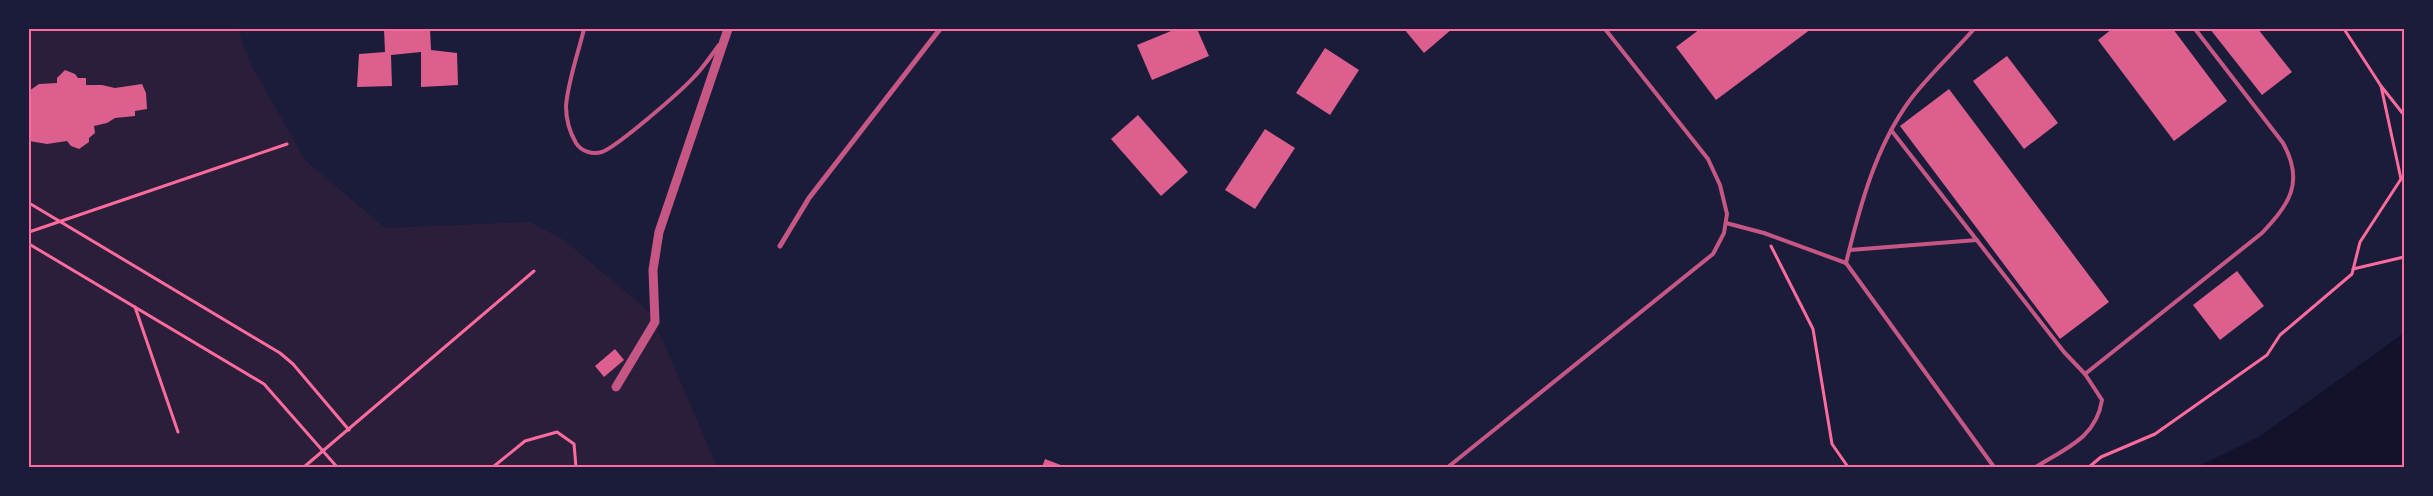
<svg xmlns="http://www.w3.org/2000/svg" width="2433" height="496" font-family="Manrope,sans-serif">
	<style>
		.green { fill: #2a1e3b }
		.water { fill: #12122b }
		.building { fill: #dd5f8e }
		.lines { fill: none; stroke-linecap: round; stroke-linejoin: round }
		.path { stroke: #ff6b9d; stroke-width: 3 }
		.service { stroke: #c65784; stroke-width: 4 }
		.minor { stroke: #c65784; stroke-width: 5 }
		.tertiary { stroke: #c65784; stroke-width: 9 }
		.neatline { fill: none; stroke: #ff6b9d; stroke-width: 2 }
	</style>
	<rect width="100%" height="100%" fill="#1b1b3a"/>
	<!-- green -->
	<polygon class="green" points="29,29 238,29 248,59 305,160 385,228 530,222 564,240 651,313 715,462 715,467 29,467"/>
	<!-- water -->
	<polygon class="water" points="2404,333 2404,467 2197,467 2260,436"/>
	<!-- building -->
	<g class="building">
		<polygon points="384,29 430,29 431,50 457,53 458,85 421,87 421,52 391,55 392,86 357,87 359,54 385,52"/>
		<polygon points="1176,29 1197,29 1209,56 1152,80 1137,45"/>
		<polygon points="1404,29 1452,29 1424,53"/>
		<polygon points="1700,29 1811,29 1716,100 1676,47"/>
		<polygon points="2112,29 2173,29 2227,101 2174,141 2098,40"/>
		<polygon points="2210,29 2258,29 2292,72 2262,95"/>
		<polygon points="1325,48 1359,70 1330,115 1296,93"/>
		<polygon points="2007,56 2058,123 2024,149 1973,81"/>
		<polygon points="65,70 75,74 78,78 86,78 86,85 102,85 115,88 142,84 146,93 147,109 135,111 135,116 115,118 107,123 94,126 95,133 89,138 89,142 79,149 71,146 67,141 47,144 29,141 29,91 39,84 57,83 57,78"/>
		<polygon points="1949,89 2109,302 2060,339 1900,126"/>
		<polygon points="1138,115 1188,172 1161,196 1111,139"/>
		<polygon points="1265,129 1295,148 1255,209 1225,190"/>
		<polygon points="2237,271 2264,306 2220,340 2193,305"/>
		<polygon points="615,349 624,360 604,377 595,366"/>
		<polygon points="1045,459 1066,467 1042,467"/>
	</g>
	<g class="lines">
		<!-- path -->
		<g class="path">
			<polyline points="2344,29 2381,86 2404,115"/>
			<polyline points="29,203 280,353 293,364 349,430"/>
			<polyline points="29,232 287,144"/>
			<polyline points="29,244 264,384 337,467"/>
			<polyline points="1771,246 1813,329 1832,444 1848,467"/>
			<polyline points="2353,269 2404,257"/>
			<polyline points="135,307 178,432"/>
			<polyline points="304,467 534,271"/>
			<polyline points="493,467 525,441 557,432 574,444 576,467"/>
			<polyline points="2089,467 2101,457 2155,434 2267,355 2280,335 2352,274 2360,242 2401,179 2381,86"/>
		</g>
		<!-- service -->
		<g class="service">
			<path d="M584,29C578,54 568,81 566,106C566,120 569,131 576,143C581,151 592,155 602,152C618,146 680,92 693,78C703,68 711,56 719,45"/>
			<path d="M1891,130L2064,352L2085,374L2102,400C2096,438 2066,448 2036,467"/>
			<polyline points="1726,223 1764,233 1846,263 1994,467"/>
			<polyline points="1850,250 1977,240"/>
			<path d="M1846,263C1860,206 1875,148 1910,100C1929,75 1953,53 1974,29"/>
			<path d="M2085,374L2262,233C2289,204 2305,183 2283,143L2195,29"/>
			<polyline points="1448,467 1713,254 1724,233 1727,214 1720,185 1708,159 1605,29"/>
		</g>
		<!-- minor -->
		<polyline class="minor" points="780,246 809,198 940,29"/>
		<!-- tertiary -->
		<polyline class="tertiary" points="616,387 655,322 653,270 659,232 728,29"/>
	</g>
	<!-- border -->
	<rect width="2433" height="496" fill="none" stroke="#1b1b3a" stroke-width="60"/>
	<rect x="30" y="30" width="2373" height="436" class="neatline"/>
</svg>
